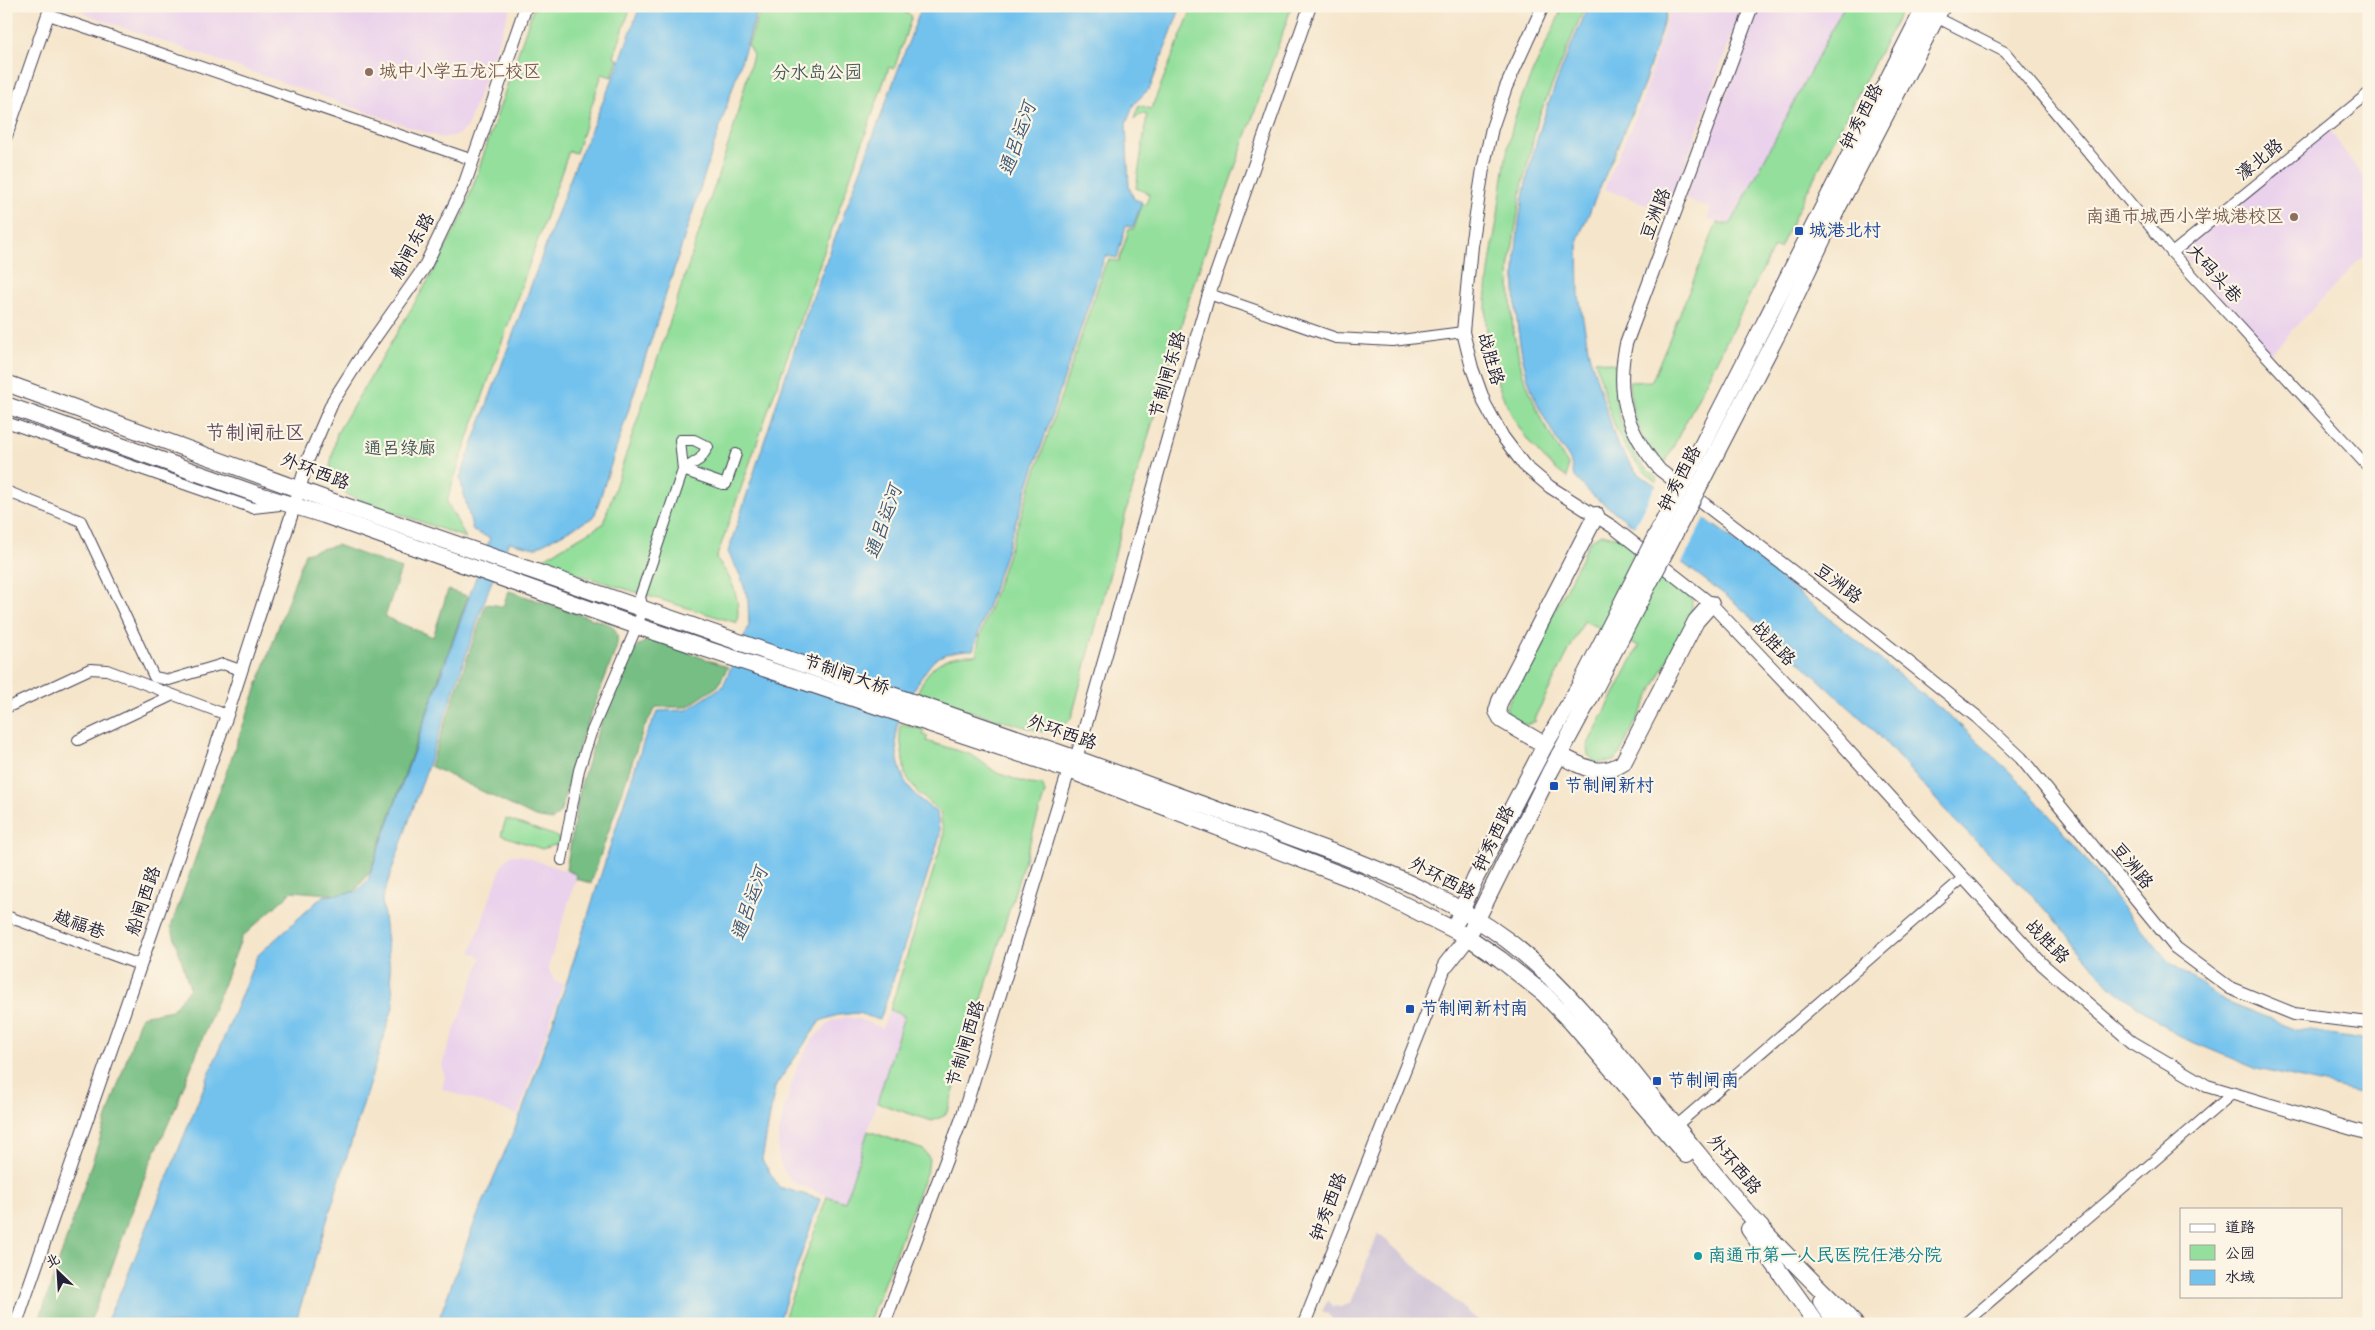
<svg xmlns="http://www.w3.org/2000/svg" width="2375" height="1330" font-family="Mynerve,'LXGW WenKai TC',sans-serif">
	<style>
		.built { fill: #ead1ec }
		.industrial { fill: #cabfd6 }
		.green { fill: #93df9b; stroke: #5a806b }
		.forest { fill: #76be83; stroke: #4c705f }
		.water { fill: #73c2ee; stroke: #4a7294 }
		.pier { fill: #f5e5cb }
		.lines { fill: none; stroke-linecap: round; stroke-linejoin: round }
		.minor-casing { stroke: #423f51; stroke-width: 12 }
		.tertiary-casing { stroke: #423f51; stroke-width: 14 }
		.primary-casing { stroke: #423f51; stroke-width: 18 }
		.minor { stroke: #fff; stroke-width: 10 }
		.tertiary { stroke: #fff; stroke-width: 12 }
		.primary { stroke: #fff; stroke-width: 16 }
		.primary-bridge-casing { stroke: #423f51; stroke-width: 18; stroke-linecap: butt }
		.primary-bridge { stroke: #fff; stroke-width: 16 }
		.education-dot { fill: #8d6e63; stroke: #fcf5e5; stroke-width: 2 }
		.transit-dot { fill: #1a4fb4; stroke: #fcf5e5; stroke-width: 2 }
		.culture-dot { fill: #0f9aa8; stroke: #fcf5e5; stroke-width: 2 }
		.labels { text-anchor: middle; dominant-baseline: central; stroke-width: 4.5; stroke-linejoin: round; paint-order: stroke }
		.education-label { font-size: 18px; fill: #785e54; stroke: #fcf5e5; text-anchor: start }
		.park-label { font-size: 18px; fill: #445b58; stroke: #fcf5e5 }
		.street-label { font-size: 18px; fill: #22223b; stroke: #fcf5e5 }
		.transit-label { font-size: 18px; fill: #164399; stroke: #fcf5e5; text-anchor: start }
		.culture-label { font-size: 18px; fill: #0d838f; stroke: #fcf5e5; text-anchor: start }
		.water-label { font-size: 19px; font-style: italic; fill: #3e5a7a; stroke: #fcf5e5 }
		.quarter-label { font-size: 20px; fill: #604b63; stroke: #fcf5e5 }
	</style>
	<rect width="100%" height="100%" fill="#fcf5e5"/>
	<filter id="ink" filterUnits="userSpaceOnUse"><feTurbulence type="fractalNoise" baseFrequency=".02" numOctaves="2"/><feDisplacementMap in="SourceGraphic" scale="10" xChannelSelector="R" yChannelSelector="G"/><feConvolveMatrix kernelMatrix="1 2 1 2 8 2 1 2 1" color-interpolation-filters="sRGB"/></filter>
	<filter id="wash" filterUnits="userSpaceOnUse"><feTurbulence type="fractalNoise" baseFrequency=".0096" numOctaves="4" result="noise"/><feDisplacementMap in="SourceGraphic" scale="20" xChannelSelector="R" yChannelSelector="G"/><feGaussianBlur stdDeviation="1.12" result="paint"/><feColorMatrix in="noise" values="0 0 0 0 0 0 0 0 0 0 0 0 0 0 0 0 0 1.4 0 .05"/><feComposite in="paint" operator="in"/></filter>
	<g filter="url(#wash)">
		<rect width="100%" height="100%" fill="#f5e5cb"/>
		<!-- built -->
		<g class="built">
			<polygon points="76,6 511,6 467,127 457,135 442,138 88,15"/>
			<polygon points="1671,6 1742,6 1668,212 1604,189 1643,99"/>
			<polygon points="1761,6 1847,6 1731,225 1717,223 1707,219 1711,209 1685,199"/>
			<polygon points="2328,128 2369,185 2369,250 2268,356 2179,249"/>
			<polygon points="510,855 520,855 577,875 548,968 555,981 563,984 518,1115 442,1089 445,1077 442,1064 482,957 471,952 502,865"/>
			<polygon points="890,1010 904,1016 845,1203 792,1182 782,1168 778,1157 778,1139 783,1113 797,1067 812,1040 831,1021 846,1017 858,1019 882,1028"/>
		</g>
		<!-- industrial -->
		<polygon class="industrial" points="1378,1233 1481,1324 1335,1324 1329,1314 1322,1311 1328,1300 1333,1306 1341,1307 1351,1303"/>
		<!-- green -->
		<g class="green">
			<polygon points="534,6 631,6 614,57 618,59 612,77 602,74 576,153 569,151 452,484 447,502 466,538 347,495 332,479 330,466 337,433 432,274 463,215"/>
			<path d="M762,6H902L901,10L912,16L894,69L889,67L716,559C732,577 741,599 737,623L537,562L603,524L733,130L753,55L748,45Z"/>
			<path d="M1193,6H1292L1192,289L1128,505L1072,716C1064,730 1054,732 1039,731L916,696C928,665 944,654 976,655L979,640L1105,265L1109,260L1119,261L1129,229H1134L1142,204L1146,205L1149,194L1136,188L1147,115L1141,114L1134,119L1139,105L1151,109Z"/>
			<path d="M1563,6H1585L1538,119L1522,187L1509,270L1513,330L1523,375L1542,421L1568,465L1567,478C1514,441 1484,372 1486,308C1487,276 1493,245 1498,214C1502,183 1506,151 1514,121C1525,81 1548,44 1563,6Z"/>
			<path d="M1844,6H1904L1802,201L1780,248L1774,247L1664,465C1640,447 1631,411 1629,382L1652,381L1717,223L1731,224Z"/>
			<path d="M1595,360L1616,364C1612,396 1621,435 1640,462C1644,468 1652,473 1657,478L1656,482C1613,447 1610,410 1595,360Z"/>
			<polygon points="1601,534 1620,538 1688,593 1692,600 1692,612 1618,757 1614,761 1596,763 1588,755 1587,746 1639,646 1584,621 1534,719 1536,721 1526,725 1509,717 1506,707 1590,541"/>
			<polygon points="901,724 924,730 923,735 928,736 926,741 972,755 997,773 1029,784 1042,785 1045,793 948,1110 944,1116 932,1121 877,1103 904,1016 890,1010 944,836 940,812 917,792 905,774 899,730"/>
			<polygon points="506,819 556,836 559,838 558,844 542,849 501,835"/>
			<polygon points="868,1131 924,1150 929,1158 928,1168 868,1324 782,1324 827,1196 845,1202"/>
		</g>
		<!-- forest -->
		<g class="forest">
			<polygon points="337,545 401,569 385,617 433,637 448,590 468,596 370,872 355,891 341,895 292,891 242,937 174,1111 148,1168 111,1269 89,1324 38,1324 141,1016 172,1010 190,988 171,926 305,553"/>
			<path d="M509,591L611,625C619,633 618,639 616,649L580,743L560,813L552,820L535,817L430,766L486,604L503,606Z"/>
			<polygon points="650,639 728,667 718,686 687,707 656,707 643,730 591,883 576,879 577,875 566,870 580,788 593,745 609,701 628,661 637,646"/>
		</g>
		<!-- water -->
		<g class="water">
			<polygon points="640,6 759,6 594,517 535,548 509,542 489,588 382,899 394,1004 295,1324 105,1324 125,1282 257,956 323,896 356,892 368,880 490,538 473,531 460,478 574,169 617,69"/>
			<path d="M922,6H1181L1150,88L1134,104L1126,124L1129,187L1134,199L1142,202L1133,227L1126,226L1117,258L1107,256L1104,259L973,650C961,650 946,652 936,659C924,668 897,717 896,732C896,745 897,762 902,774C908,792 923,802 937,813L940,836L880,1020L858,1013L838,1015L820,1021L775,1087L762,1160L779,1187L820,1199L778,1324H437L474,1224L523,1109L568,978L645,737L658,711L687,710L723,686L749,626L748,600L741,577L728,552L802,326Z"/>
			<path d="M1589,6H1669L1643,87L1578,239L1579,296L1589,354L1617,444L1636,472L1722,531L1958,723L2017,779L2070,839L2110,892L2169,962L2225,1001L2296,1029L2369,1040V1094L2257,1069L2178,1036L2110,986L2033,896L1955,821L1877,733L1733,601L1591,494C1586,488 1580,483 1575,477C1572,473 1573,468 1571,463C1569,457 1565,452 1561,447C1548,425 1534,401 1527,375C1493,250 1536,119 1589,6Z"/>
		</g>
		<!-- pier -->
		<polygon class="pier" points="1657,483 1705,517 1681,565 1633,529"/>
	</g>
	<g filter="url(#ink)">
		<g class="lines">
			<defs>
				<g id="minor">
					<polyline points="49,15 473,160"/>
					<polyline points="1932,15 2005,52 2172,253 2369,468"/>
					<polyline points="2172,253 2369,93"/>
					<polyline points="1209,294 1336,338 1393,341 1463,332"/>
					<polyline points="6,422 253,508 280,505"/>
					<polyline points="6,491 81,521 154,677 169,680 223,664 240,670"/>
					<polyline points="6,708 90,669 107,670 227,715"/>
					<polyline points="78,740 173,695"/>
					<polyline points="562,860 579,770 591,733 637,626 643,609 640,597 683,470 700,459 708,447 694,440 680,440 683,470 723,484 726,484 736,454"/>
					<polyline points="6,916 140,965"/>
					<polyline points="1676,1126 1963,878"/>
					<polyline points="1964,1324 2232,1094"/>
				</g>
				<g id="tertiary">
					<polyline points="1543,6 1506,87 1492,128 1483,169 1471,246 1463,332 1472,368 1485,404 1503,437 1524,465 1550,487 1613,527 1711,604 1803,701 2043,965 2132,1042 2207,1086 2369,1134"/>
					<path d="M1752,6L1626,344C1615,395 1627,431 1660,470L1857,621L1977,717L2021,758L2176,948L2230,988L2294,1014L2369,1023"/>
					<polyline points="6,136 51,6"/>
					<polyline points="1076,759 1209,294 1310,6"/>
					<polyline points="16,1324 227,715 294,507 308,459 333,401 359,360 424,268 465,183 526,6"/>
					<polyline points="884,1324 962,1118 1069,770"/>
					<polyline points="1304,1324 1446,965"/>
				</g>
				<g id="primary">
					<polyline points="1766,320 1925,6"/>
					<polyline points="1781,327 1839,205 1942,6"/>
					<path d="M6,383L328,500L1080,760L1346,857C1402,879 1459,904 1507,940C1572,989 1626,1065 1677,1128C1706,1163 1734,1199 1765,1232C1794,1264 1825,1293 1855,1324"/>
					<polyline points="6,405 259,495 324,515 637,626 1069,770 1357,881 1468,937"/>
					<polyline points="1545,745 1502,720 1497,711 1500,701 1596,515"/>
					<path d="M1559,755C1583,766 1598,779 1623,763L1696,621L1711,604"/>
					<polyline points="1458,919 1475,879 1545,745 1579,687"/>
					<polyline points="1472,929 1550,772 1593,692"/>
					<polyline points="1446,965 1468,937 1500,959 1544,994 1572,1023 1686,1155"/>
					<polyline points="1749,1229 1817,1324"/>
					<polyline points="1821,1301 1837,1324"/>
				</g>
			</defs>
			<!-- minor casing -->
			<use href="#minor" class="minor-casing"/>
			<!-- tertiary casing -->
			<use href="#tertiary" class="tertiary-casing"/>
			<!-- primary casing -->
			<use href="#primary" class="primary-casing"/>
			<!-- minor -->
			<use href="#minor" class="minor"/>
			<!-- tertiary -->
			<use href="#tertiary" class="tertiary"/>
			<!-- primary -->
			<use href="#primary" class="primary"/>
			<defs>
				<g id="primary-bridge">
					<polyline points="1579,687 1766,320"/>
					<polyline points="1593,692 1781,327"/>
				</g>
			</defs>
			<!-- primary-bridge casing -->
			<use href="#primary-bridge" class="primary-bridge-casing"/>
			<!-- primary-bridge -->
			<use href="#primary-bridge" class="primary-bridge"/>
		</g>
	</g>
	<!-- markers -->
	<g class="education-dot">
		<circle cx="369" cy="72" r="5"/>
		<circle cx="2294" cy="217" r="5"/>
	</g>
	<g class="transit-dot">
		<rect x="1794" y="226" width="10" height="10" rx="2.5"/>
		<rect x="1549" y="781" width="10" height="10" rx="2.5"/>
		<rect x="1405" y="1004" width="10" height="10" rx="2.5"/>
		<rect x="1652" y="1076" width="10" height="10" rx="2.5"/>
	</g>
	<circle class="culture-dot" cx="1698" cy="1256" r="5"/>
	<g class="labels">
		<!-- education labels -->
		<g class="education-label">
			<text x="379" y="72">城中小学五龙汇校区</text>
			<text x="2284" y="217" text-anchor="end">南通市城西小学城港校区</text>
		</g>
		<!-- park labels -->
		<g class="park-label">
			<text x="817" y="73">分水岛公园</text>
			<text x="400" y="449">通吕绿廊</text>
		</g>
		<!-- street labels -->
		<g class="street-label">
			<text transform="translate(1862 117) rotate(-63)">钟秀西路</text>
			<text transform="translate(2260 160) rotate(-39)">濠北路</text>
			<text transform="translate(1656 214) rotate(-69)">豆洲路</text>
			<text transform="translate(413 246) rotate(-61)">船闸东路</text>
			<text transform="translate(2214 274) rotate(48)">大码头巷</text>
			<text transform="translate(1490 359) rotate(74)">战胜路</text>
			<text transform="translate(1168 375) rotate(-74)">节制闸东路</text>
			<text transform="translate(315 472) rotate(21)">外环西路</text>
			<text transform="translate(1680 479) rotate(-63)">钟秀西路</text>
			<text transform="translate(1838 584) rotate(37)">豆洲路</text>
			<text transform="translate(1773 644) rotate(46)">战胜路</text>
			<text transform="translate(846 675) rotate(19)">节制闸大桥</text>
			<text transform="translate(1062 733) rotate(19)">外环西路</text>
			<text transform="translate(1494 839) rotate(-64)">钟秀西路</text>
			<text transform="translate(2132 866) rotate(51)">豆洲路</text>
			<text transform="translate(1442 879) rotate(27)">外环西路</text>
			<text transform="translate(144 901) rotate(-71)">船闸西路</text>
			<text transform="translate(79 925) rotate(20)">越福巷</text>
			<text transform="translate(2047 942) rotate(45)">战胜路</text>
			<text transform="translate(966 1044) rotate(-73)">节制闸西路</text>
			<text transform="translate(1734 1165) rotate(50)">外环西路</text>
			<text transform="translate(1329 1207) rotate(-69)">钟秀西路</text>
		</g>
		<!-- transit labels -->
		<g class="transit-label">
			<text x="1809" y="231">城港北村</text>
			<text x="1564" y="786">节制闸新村</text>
			<text x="1420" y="1009">节制闸新村南</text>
			<text x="1667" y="1081">节制闸南</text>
		</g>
		<!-- culture labels -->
		<g class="culture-label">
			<text x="1708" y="1256">南通市第一人民医院任港分院</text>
		</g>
		<!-- water labels -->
		<g class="water-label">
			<text transform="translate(1018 139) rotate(-71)">通吕运河</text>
			<text transform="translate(884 522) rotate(-71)">通吕运河</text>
			<text transform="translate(750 904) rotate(-71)">通吕运河</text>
		</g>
		<!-- quarter labels -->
		<g class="quarter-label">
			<text x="255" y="433">节制闸社区</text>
		</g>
	</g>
	<!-- margin -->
	<rect width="2375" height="1330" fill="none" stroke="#fcf5e5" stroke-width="25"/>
	<!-- legend -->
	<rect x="2180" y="1208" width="162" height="90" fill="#fcf5e5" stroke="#a5a1a1"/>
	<rect x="2190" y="1224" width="25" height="8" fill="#ffffff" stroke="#a5a1a1"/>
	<text x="2225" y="1232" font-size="15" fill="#22223b">道路</text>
	<rect x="2190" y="1245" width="25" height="15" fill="#93df9b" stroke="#a5a1a1"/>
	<text x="2225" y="1258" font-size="15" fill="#22223b">公园</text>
	<rect x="2190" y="1270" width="25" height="15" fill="#73c2ee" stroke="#a5a1a1"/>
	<text x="2225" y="1282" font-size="15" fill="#22223b">水域</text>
	<!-- north arrow -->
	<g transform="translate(58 1272) rotate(335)" stroke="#fcf5e5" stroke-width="4" paint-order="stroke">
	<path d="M0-4L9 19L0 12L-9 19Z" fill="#22223b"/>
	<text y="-8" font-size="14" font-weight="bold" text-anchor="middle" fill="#22223b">北</text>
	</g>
</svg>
